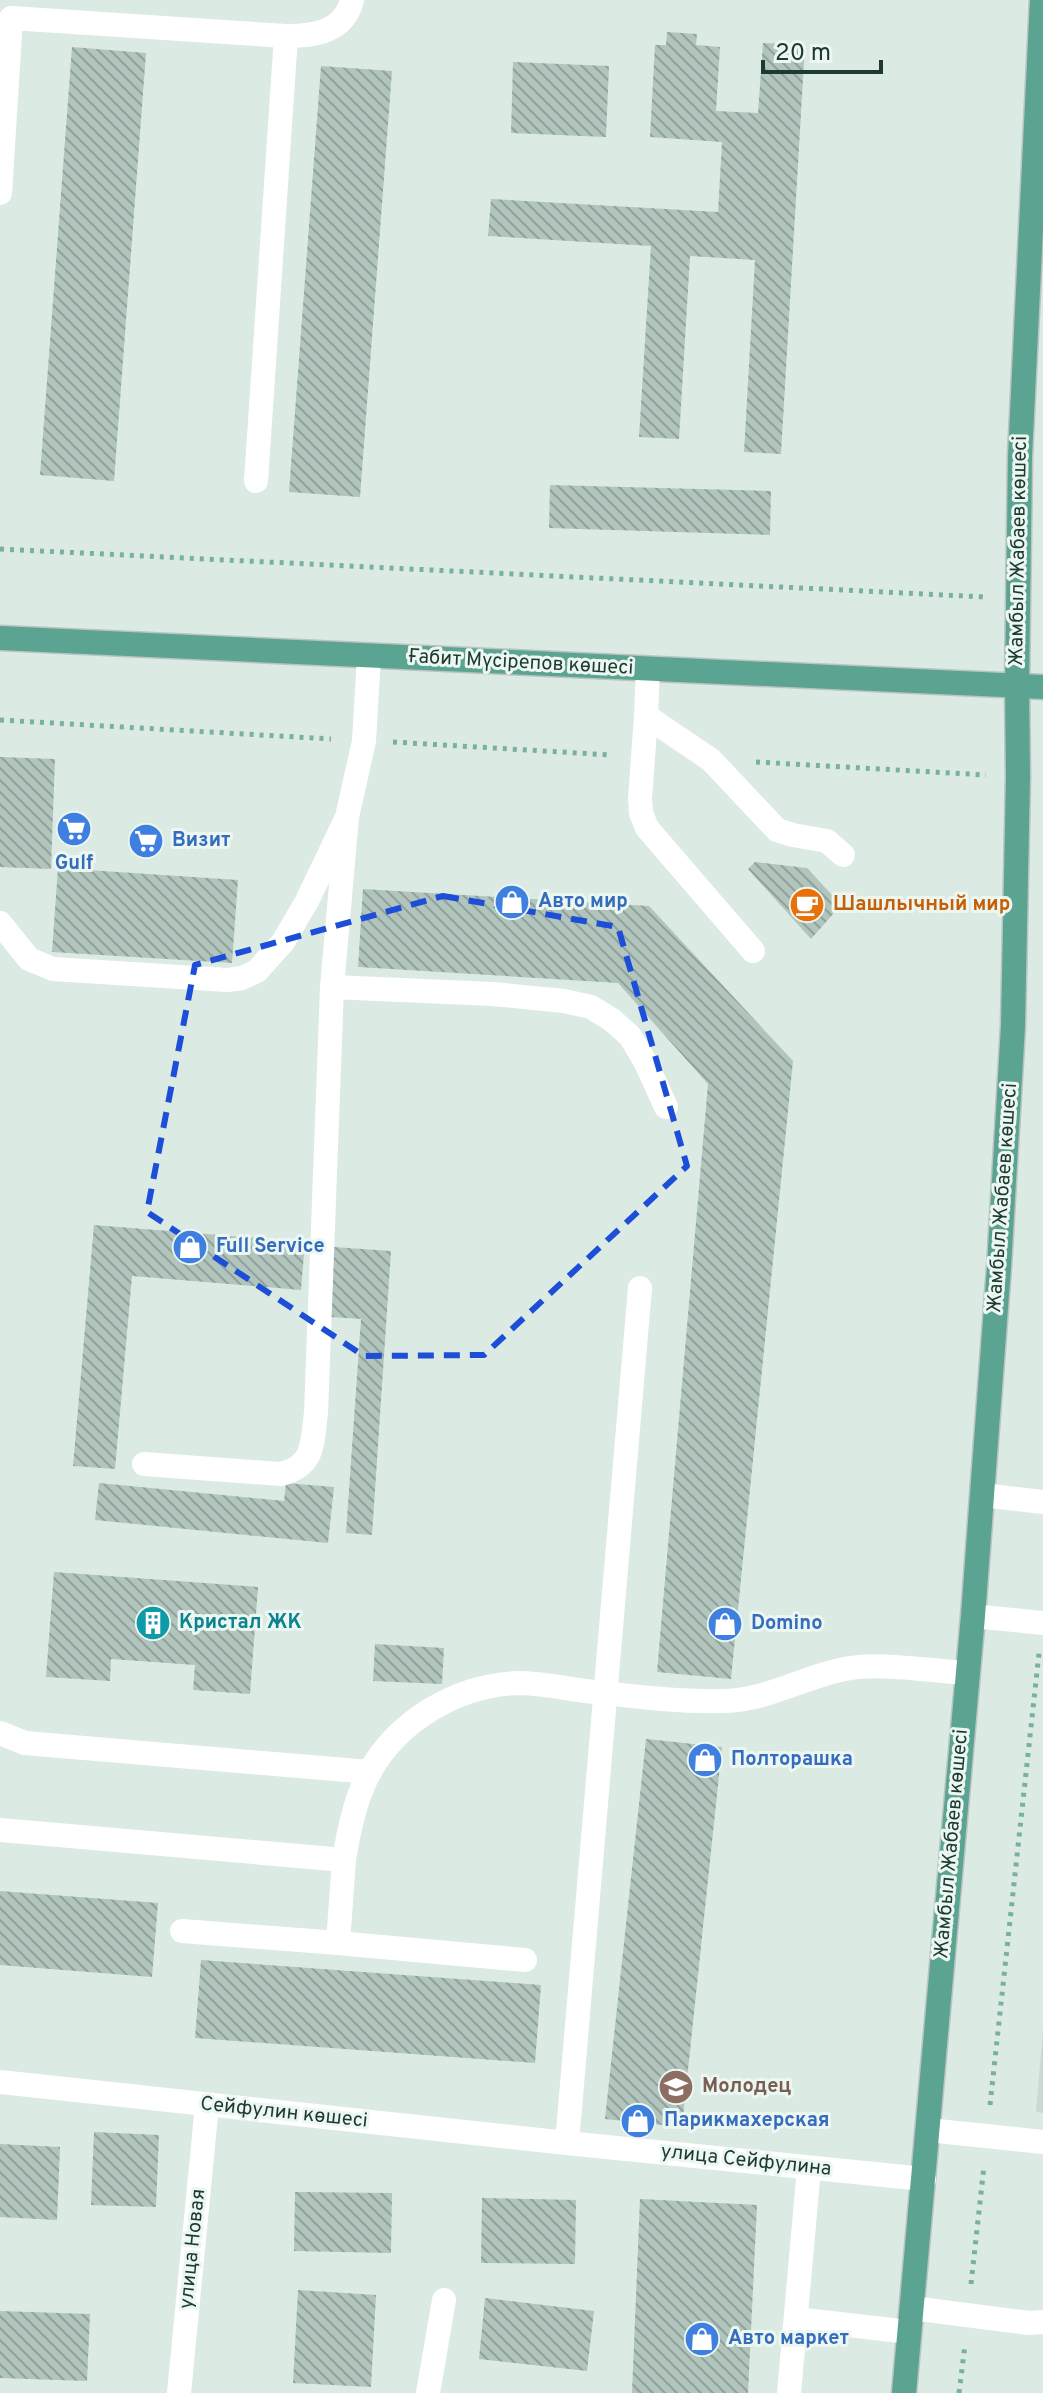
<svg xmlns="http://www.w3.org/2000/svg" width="1043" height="2393" font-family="Overpass,sans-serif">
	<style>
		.built { fill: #cadad3 }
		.building { fill: url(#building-back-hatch) }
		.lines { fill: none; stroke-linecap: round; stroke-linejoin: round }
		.major-casing { stroke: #bbc4c2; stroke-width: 27 }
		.path { stroke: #79b1a0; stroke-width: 5; stroke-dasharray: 4 6; stroke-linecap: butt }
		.minor { stroke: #fff; stroke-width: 24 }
		.major { stroke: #5ca492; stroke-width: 24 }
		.marked { fill: none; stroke: #1d4ed8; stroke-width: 6; stroke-dasharray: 16 10; stroke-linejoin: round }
		.labels { text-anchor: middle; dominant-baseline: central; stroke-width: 6; stroke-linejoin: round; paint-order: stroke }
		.street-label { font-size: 20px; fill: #1d3a32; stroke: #ecf7f2 }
		.shop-label { font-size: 20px; font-weight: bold; fill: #366cbe; stroke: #ecf7f2; text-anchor: start }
		.food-label { font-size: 20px; font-weight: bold; fill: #c56008; stroke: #ecf7f2; text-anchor: start }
		.culture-label { font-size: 20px; font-weight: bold; fill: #0d838f; stroke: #ecf7f2; text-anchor: start }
		.education-label { font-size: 20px; font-weight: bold; fill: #785e54; stroke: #ecf7f2; text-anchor: start }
	</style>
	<defs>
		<pattern id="building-back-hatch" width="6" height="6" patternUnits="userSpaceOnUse" patternTransform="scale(2)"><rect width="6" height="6" fill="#b1c5bd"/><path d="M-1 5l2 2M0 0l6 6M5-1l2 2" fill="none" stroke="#8fa19a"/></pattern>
	</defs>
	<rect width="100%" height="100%" fill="#dceae4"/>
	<!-- built -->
	<polygon class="built" points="1043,2029 1043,2113 1036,2112"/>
	<!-- building -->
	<g class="building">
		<polygon points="667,32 697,34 696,45 720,47 716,111 758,113 763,43 805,45 781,454 744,452 755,260 690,256 679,439 639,437 651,246 488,236 491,199 718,212 722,142 650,137 655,45 666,45"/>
		<polygon points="72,47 146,53 114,481 40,475"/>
		<polygon points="513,62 609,66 606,137 511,133"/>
		<polygon points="321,66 392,71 360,497 289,492"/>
		<polygon points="550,485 771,491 770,535 549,528"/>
		<polygon points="0,757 55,759 51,869 0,867"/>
		<polygon points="755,862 807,868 833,896 834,913 811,939 748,869"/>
		<polygon points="58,868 238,880 232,963 52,952"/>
		<polygon points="363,889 649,906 793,1061 731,1679 657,1672 708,1084 618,983 358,967"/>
		<polygon points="94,1225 305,1242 301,1290 132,1276 115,1469 73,1466"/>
		<polygon points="334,1247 391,1251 372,1535 346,1533 361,1319 330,1317"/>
		<polygon points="99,1483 284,1501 286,1483 334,1487 328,1543 95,1520"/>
		<polygon points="54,1572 258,1587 250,1694 193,1690 195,1665 111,1659 110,1681 46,1677"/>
		<polygon points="375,1644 444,1648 442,1684 373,1681"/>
		<polygon points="646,1739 722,1747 682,2127 605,2119"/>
		<polygon points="0,1891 158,1903 152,1977 0,1965"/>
		<polygon points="201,1960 541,1985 535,2063 195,2038"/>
		<polygon points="94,2132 159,2135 156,2207 91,2205"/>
		<polygon points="0,2144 60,2147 57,2220 0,2217"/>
		<polygon points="295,2192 392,2193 391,2253 294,2251"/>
		<polygon points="482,2198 576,2200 575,2264 481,2263"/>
		<polygon points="640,2199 757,2205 748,2393 632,2393"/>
		<polygon points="298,2290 376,2295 371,2387 293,2383"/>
		<polygon points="485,2298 594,2311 587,2371 479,2359"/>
		<polygon points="0,2311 90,2314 87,2381 0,2378"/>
	</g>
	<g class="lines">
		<defs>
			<g id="major">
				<polyline points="0,638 1043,687"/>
				<polyline points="904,2393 973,1616 999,1267 1013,1026 1018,777 1017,686 1020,456 1042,0"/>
			</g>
		</defs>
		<!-- major casing -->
		<use href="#major" class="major-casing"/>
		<!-- path -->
		<g class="path">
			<polyline points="0,549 986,597"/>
			<polyline points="0,720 331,739"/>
			<polyline points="393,742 611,755"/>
			<polyline points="756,762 986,775"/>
			<polyline points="990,2105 1039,1653"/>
			<polyline points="971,2284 984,2166"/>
			<polyline points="959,2393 965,2345"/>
		</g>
		<!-- minor -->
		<g class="minor">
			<polyline points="0,193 11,18 286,36"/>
			<path d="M256,481L286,36C315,36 344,32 352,0"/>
			<polyline points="648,669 646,716 711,760 777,830 793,835 827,841 843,855"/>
			<polyline points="646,716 640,799 641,813 647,828 753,951"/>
			<polyline points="0,923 29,959 53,969 227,980 242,978 257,971 283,942 307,901 347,817 364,741 369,656"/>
			<polyline points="332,987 493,994 564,1001 591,1007 612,1020 630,1036 646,1063 666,1107"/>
			<path d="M144,1464L281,1474C315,1466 312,1442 316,1413L332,987L347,817"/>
			<polyline points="982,1495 1043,1502"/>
			<polyline points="973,1616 1043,1623"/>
			<polyline points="0,1733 25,1743 370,1772"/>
			<path d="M0,1830L344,1860C349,1830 355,1800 369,1773C398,1720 458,1685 518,1683C540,1683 563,1688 585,1691C631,1696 677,1702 724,1701C766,1700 800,1679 840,1670C878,1661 928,1671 967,1673"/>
			<polyline points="182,1931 338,1943 344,1860"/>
			<polyline points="338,1943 525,1960"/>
			<polyline points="0,2082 567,2143 924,2179"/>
			<polyline points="928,2130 1043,2142"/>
			<polyline points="567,2143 640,1288"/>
			<polyline points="912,2308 1029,2323 1043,2322"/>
			<polyline points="796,2319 909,2332"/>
			<polyline points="179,2393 207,2105"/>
			<polyline points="428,2393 444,2300"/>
			<polyline points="789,2393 809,2168"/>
		</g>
		<!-- major -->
		<use href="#major" class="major"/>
	</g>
	<!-- marked area -->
	<path class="marked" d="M443,896L618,927L687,1166L484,1355L364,1356L147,1212L195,965Z"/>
	<!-- icons -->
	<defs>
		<symbol id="supermarket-disc" viewBox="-11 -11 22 22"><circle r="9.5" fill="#3f7fe0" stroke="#ecf7f2"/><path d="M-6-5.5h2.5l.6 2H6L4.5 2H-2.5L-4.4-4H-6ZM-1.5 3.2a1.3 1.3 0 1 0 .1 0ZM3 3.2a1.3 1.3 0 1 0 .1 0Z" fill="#fff"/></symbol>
		<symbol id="shop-disc" viewBox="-11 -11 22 22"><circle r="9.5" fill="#3f7fe0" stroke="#ecf7f2"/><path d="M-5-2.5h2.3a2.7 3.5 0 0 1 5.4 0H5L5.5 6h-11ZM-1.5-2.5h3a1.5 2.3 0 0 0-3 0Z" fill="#fff"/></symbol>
		<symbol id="cafe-disc" viewBox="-11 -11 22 22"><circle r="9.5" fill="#e8710a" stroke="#ecf7f2"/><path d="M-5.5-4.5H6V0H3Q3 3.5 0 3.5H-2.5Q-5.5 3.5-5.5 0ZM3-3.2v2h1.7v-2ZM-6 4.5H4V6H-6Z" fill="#fff"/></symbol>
		<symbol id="building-disc" viewBox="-11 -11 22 22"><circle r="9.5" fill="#0f9aa8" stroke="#ecf7f2"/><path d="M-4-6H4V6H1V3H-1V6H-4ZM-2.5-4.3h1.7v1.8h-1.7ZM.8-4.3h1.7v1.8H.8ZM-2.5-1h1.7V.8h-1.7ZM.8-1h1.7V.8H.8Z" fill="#fff"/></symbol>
		<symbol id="school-disc" viewBox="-11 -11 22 22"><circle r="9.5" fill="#8d6e63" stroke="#ecf7f2"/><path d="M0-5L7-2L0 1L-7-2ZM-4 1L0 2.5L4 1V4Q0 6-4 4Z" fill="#fff"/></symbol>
	</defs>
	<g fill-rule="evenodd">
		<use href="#supermarket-disc" x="54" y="809" width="40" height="40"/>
		<use href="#supermarket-disc" x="126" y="821" width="40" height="40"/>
		<use href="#shop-disc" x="492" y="882" width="40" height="40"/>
		<use href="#cafe-disc" x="787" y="885" width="40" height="40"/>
		<use href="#shop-disc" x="170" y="1227" width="40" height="40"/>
		<use href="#building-disc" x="133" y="1603" width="40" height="40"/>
		<use href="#shop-disc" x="705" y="1604" width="40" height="40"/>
		<use href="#shop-disc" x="685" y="1740" width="40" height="40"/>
		<use href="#school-disc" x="656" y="2067" width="40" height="40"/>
		<use href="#shop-disc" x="618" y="2101" width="40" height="40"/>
		<use href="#shop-disc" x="682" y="2319" width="40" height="40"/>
	</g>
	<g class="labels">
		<!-- street labels -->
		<g class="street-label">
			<text transform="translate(1019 551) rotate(-89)">Жамбыл Жабаев көшесі</text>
			<text transform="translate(521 663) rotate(3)">Ғабит Мүсірепов көшесі</text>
			<text transform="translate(1003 1198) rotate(-86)">Жамбыл Жабаев көшесі</text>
			<text transform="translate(952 1844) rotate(-85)">Жамбыл Жабаев көшесі</text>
			<text transform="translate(284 2113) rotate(6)">Сейфулин көшесі</text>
			<text transform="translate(746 2161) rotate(6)">улица Сейфулина</text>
			<text transform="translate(193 2249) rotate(-84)">улица Новая</text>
		</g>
		<!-- shop labels -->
		<g class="shop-label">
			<text x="172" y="841">Визит</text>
			<text x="74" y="864" text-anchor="middle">Gulf</text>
			<text x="538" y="902">Авто мир</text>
			<text x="216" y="1247">Full Service</text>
			<text x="751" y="1624">Domino</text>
			<text x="731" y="1760">Полторашка</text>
			<text x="664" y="2121">Парикмахерская</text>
			<text x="728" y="2339">Авто маркет</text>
		</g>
		<!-- food labels -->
		<g class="food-label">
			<text x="833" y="905">Шашлычный мир</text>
		</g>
		<!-- culture labels -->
		<g class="culture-label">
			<text x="179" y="1623">Кристал ЖК</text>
		</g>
		<!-- education labels -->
		<g class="education-label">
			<text x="702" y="2087">Молодец</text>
		</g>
	</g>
	<!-- scale -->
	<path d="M763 60v12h118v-12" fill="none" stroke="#1d3a32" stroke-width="4"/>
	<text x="775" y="60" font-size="24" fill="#1d3a32" stroke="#ecf7f2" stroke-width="6" paint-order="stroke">20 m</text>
</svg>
